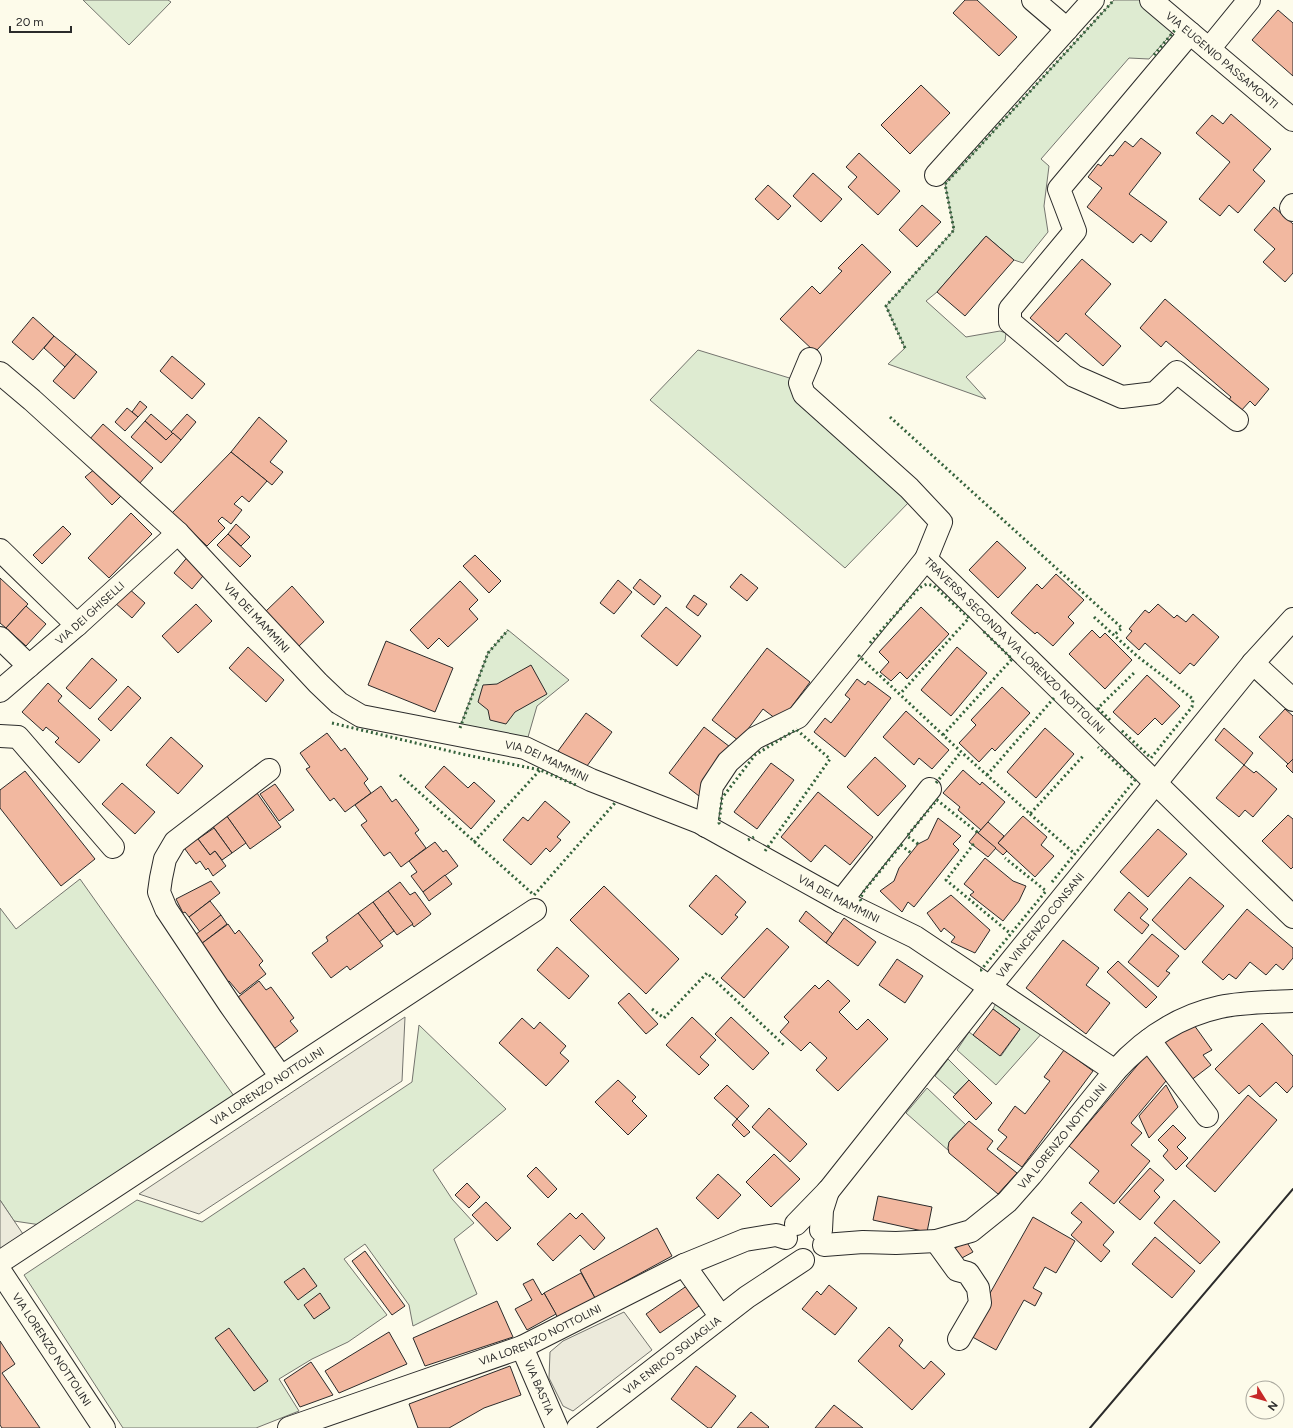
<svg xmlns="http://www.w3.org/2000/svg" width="1293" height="1428" font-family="Figtree,sans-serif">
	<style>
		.green { fill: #deebd1; stroke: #74746e }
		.parking { fill: #eceadb; stroke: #74746e }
		.building { fill: #f2b8a0; stroke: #2b2b2b }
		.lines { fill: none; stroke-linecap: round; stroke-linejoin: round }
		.minor-casing { stroke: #2b2b2b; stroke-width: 24 }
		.minor { stroke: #fdfbea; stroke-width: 22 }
		.hedge { stroke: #34623c; stroke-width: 3; stroke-dasharray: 2 3; stroke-linecap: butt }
		.wall { stroke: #2b2b2b; stroke-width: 2 }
		.labels { text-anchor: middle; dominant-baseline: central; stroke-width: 3; stroke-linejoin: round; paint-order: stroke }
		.street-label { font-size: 11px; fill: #2b2b2b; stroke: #fdfbea }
	</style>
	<rect width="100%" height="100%" fill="#fdfbea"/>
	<!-- green -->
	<g class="green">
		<polygon points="83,0 168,0 171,2 129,45"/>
		<polygon points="1114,0 1140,0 1175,30 1149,59 1129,58 1041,159 1049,166 1044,206 1048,232 1023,263 1014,260 986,236 937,292 926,301 966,337 1000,331 1006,333 1005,341 966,377 986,399 888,364 905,348 886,306 954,230 945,184"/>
		<polygon points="698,350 796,380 911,500 845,568 650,400"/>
		<polygon points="508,630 569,680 537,706 526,744 459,729 488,653"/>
		<polygon points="80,879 234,1096 41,1225 14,1221 0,1200 0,908 16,929"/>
		<polygon points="998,999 1043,1032 996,1085 957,1050 969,1032 1001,1056 1020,1029 993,1009"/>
		<polygon points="419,1025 506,1109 433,1170 452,1199 474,1223 454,1239 477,1294 413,1326 409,1305 365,1244 344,1259 387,1315 348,1342 312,1359 279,1379 299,1411 256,1428 123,1428 24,1275 137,1200 202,1222 412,1082"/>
		<polygon points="948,1059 969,1080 955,1094 935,1076"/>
		<path d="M927,1088L966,1125C959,1131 945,1141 949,1151L906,1113Z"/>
	</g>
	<!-- parking -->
	<g class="parking">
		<polygon points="405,1017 402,1081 199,1214 139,1194"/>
		<polygon points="0,1200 25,1237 0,1254"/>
		<polygon points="624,1312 652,1350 573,1411 563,1406 549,1378 550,1352 563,1341"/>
	</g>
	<!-- building -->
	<g class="building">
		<polygon points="965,0 977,0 1017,37 999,56 953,13"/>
		<polygon points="1278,10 1293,23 1293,76 1252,40"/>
		<polygon points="921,85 950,113 910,154 881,125"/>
		<polygon points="1231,114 1271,149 1253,170 1265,181 1238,213 1229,205 1220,216 1199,199 1230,162 1196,133 1212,115 1223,124"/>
		<polygon points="1141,138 1161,153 1129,194 1167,222 1151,242 1141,234 1133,243 1087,207 1102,188 1088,177 1098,164 1101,166 1110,155 1113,156 1125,141 1133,147"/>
		<polygon points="859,153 900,191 878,215 848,187 857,177 846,167"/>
		<polygon points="813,173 842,199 821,222 793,196"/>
		<polygon points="768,185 791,206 778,220 755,199"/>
		<polygon points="922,205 941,222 917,247 899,230"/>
		<polygon points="1274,207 1293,224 1293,273 1285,282 1263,262 1275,249 1254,230"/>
		<polygon points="986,236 1014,260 965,316 937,292"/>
		<polygon points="862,244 891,272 815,352 780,319 812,286 820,294 842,271 838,268"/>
		<polygon points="1082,259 1111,284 1085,314 1121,346 1103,366 1066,333 1058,342 1030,318"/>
		<polygon points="1165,299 1269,389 1255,406 1250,401 1240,412 1228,401 1231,397 1166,341 1161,347 1140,328"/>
		<polygon points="33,317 54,336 33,360 12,342"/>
		<polygon points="54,336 76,354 65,367 44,348"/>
		<polygon points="76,354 97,372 74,399 53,381"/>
		<polygon points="172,356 205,384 192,399 160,371"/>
		<polygon points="140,401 147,407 138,417 132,412"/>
		<polygon points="127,408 138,417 125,431 115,422"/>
		<polygon points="151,414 173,433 166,440 145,421"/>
		<polygon points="187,414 196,422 181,440 171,432"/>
		<polygon points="259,417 287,441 270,462 283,472 272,485 231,452"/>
		<polygon points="145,421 166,440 173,433 181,440 161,463 131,437"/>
		<polygon points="103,424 153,468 139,484 89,440"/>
		<polygon points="231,452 267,481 249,502 242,496 234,504 242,510 231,524 222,517 218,521 225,528 207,546 172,513"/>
		<polygon points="96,468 122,495 112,505 85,477"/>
		<polygon points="131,513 152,534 109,578 88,558"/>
		<polygon points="236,524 250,537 241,546 228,534"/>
		<polygon points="63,526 71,534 42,564 33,555"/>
		<polygon points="228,534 251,556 240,567 217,545"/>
		<polygon points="997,541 1026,568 998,598 969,570"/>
		<polygon points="190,554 208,570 192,589 174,573"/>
		<polygon points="475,555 501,581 489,593 463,566"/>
		<polygon points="741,574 758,588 747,601 730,587"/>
		<polygon points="1056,574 1084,600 1068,617 1074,623 1053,646 1037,632 1035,634 1011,613 1037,584 1042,589"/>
		<polygon points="0,578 28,604 6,628 0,623"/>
		<polygon points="640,579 661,596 654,605 633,588"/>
		<polygon points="618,580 632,592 614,614 600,603"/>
		<polygon points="460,581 478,600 469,609 478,619 448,647 439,638 428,649 410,630"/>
		<polygon points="292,586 324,622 298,647 265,612"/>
		<polygon points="127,587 145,603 132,618 114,602"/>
		<polygon points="694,595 707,604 698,616 686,607"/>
		<polygon points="196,604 212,621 178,653 162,636"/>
		<polygon points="1158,604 1174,618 1177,615 1186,622 1193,614 1219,637 1194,666 1190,663 1180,674 1145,643 1139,650 1126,638 1132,631 1129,629 1145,610 1149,613"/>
		<polygon points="26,606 46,624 26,646 6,628"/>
		<polygon points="666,607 701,636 677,666 641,636"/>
		<polygon points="921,607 949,634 907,679 900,672 891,681 880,672 889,662 879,652"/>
		<polygon points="1092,630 1100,638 1105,633 1132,660 1105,689 1069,654"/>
		<polygon points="386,641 453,668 435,712 368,685"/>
		<polygon points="248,647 284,680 266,702 229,668"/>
		<polygon points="957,647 987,673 951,716 921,690"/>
		<polygon points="767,648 810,682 780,722 763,709 739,741 712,720"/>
		<polygon points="92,658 117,680 90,709 66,688"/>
		<polygon points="531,665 547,694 515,712 506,724 490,720 488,710 478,702 483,685 497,684"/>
		<polygon points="1147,675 1180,706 1162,725 1155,718 1138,735 1113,712"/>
		<polygon points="857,679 865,685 868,681 891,698 845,757 814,732 825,718 831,723 850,699 845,695"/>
		<polygon points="48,683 62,696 58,701 100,740 79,763 55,742 59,738 46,727 43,731 22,712"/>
		<polygon points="128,686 141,698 111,731 98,719"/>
		<polygon points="1002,687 1030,713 995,751 992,748 979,762 959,743 976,725 971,720"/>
		<polygon points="1285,709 1293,716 1293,759 1288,764 1259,737"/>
		<polygon points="906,711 949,750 932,769 919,758 914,765 883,737"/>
		<polygon points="586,713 612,732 584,770 558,751"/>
		<polygon points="704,727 734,750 699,796 669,773"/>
		<polygon points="1045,728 1074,754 1036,798 1007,772"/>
		<polygon points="1224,728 1253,753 1244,765 1215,740"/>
		<polygon points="327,733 341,751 345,748 368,779 364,783 371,793 345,812 334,798 330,801 306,769 310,767 300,753"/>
		<polygon points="171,737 203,766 178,794 146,765"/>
		<polygon points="875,757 906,786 878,816 847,787"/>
		<polygon points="1293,759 1293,773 1286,766"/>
		<polygon points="771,763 794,780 757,829 734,812"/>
		<polygon points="1244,765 1254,773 1256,771 1277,789 1253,817 1245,810 1239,817 1216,798"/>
		<polygon points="444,766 468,788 474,782 495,801 471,829 425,787"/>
		<polygon points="963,770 980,785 982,782 1005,802 981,830 958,810 960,807 943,793"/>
		<polygon points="25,771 95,859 61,886 0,808 0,790"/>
		<polygon points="122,783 155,812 135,834 102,804"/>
		<polygon points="275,784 294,810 279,821 260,794"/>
		<polygon points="381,786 392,802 396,799 419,830 415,833 426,848 401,867 390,852 384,856 361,825 367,821 355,805"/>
		<polygon points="818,792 873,837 850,865 825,845 811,862 781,837"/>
		<polygon points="257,793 281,827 250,849 226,815"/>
		<polygon points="545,801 570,822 557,837 561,840 550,852 546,848 531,865 503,840 523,817 528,821"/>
		<polygon points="226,815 246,843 232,853 212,825"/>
		<polygon points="1288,815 1293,819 1293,867 1291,869 1262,841"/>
		<polygon points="1023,816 1047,837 1041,845 1054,856 1035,877 998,843"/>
		<polygon points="938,818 961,836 953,844 959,850 914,907 908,902 902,912 880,891 894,881 899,868 918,844 928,839"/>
		<polygon points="988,822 1004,836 998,843 1007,851 1003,855 978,833"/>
		<polygon points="214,828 232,853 222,860 215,851 210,855 198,839"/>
		<polygon points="1158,829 1187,854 1148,897 1120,872"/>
		<polygon points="977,832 996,848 988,857 969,842"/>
		<polygon points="195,835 210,855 215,851 226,866 213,876 208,868 206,870 200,861 196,864 182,845"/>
		<polygon points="435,842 443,852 446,850 458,866 423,892 411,876 417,872 409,861"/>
		<polygon points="985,858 1013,881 1026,886 1019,901 1003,921 970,895 974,892 964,884"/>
		<polygon points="445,875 452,884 429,901 423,892"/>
		<polygon points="716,875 746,902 735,915 738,917 722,935 689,906"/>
		<polygon points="1190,877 1224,906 1185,950 1152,920"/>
		<polygon points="211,881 220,893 189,917 185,912 183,913 176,899"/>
		<polygon points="400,882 410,895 415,892 431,914 414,927 388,891"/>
		<polygon points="604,886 679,959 646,994 570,920"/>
		<polygon points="388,891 413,924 397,935 373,902"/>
		<polygon points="1129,892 1148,909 1140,918 1149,925 1142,934 1114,910"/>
		<polygon points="951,895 990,930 975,953 951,942 955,937 944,928 941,932 927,913"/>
		<polygon points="210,901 221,915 200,932 189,917"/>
		<polygon points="373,902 394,931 379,942 358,913"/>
		<polygon points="1247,909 1293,948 1293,958 1283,970 1276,964 1266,975 1250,962 1236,979 1229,974 1223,980 1202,962"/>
		<polygon points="806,911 833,934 826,943 799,921"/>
		<polygon points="358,913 383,946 350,970 347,966 331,978 312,953 328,941 326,937"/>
		<polygon points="221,915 227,924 201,944 195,935"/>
		<polygon points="844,918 876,942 858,966 826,943"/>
		<polygon points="228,924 235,934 239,930 263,961 259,965 266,974 240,994 229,981 225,984 201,944"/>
		<polygon points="767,928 789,947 744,998 721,978"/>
		<polygon points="1152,934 1179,956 1166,971 1170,973 1158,987 1128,962"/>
		<polygon points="1063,940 1099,968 1086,985 1110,1003 1086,1034 1026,988"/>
		<polygon points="557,947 589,976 569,999 537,970"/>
		<polygon points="897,959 923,976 905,1003 879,985"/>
		<polygon points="1118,961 1157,997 1146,1008 1107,972"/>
		<polygon points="828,980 850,1001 839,1012 857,1030 868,1019 888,1039 838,1091 816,1070 827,1058 810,1042 801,1051 780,1032 789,1022 784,1017 815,985 819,989"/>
		<polygon points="259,981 266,990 271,987 294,1018 290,1021 298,1031 271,1051 233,1001"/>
		<polygon points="629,993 658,1024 646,1034 618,1003"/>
		<polygon points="993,1009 1020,1029 1000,1056 973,1035"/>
		<polygon points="692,1017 716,1040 700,1057 709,1065 699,1075 666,1045"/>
		<polygon points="731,1017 769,1053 753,1070 715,1034"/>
		<polygon points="522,1018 534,1029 540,1022 566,1046 560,1053 569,1061 546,1086 499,1043"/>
		<polygon points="1262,1023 1293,1056 1293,1086 1287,1093 1276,1082 1260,1097 1249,1085 1239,1094 1215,1069"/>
		<polygon points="1194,1025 1212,1050 1203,1055 1211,1065 1190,1081 1161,1041"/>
		<polygon points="1064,1050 1093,1071 1022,1167 997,1149 1007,1137 998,1130 1015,1106 1025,1114 1050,1081 1044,1077"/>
		<polygon points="1147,1054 1171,1075 1131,1123 1142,1133 1131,1145 1150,1161 1114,1204 1089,1183 1099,1171 1069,1146"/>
		<polygon points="618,1080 636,1097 632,1101 647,1116 628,1135 595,1102"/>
		<polygon points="969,1080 992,1103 976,1120 953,1097"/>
		<polygon points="727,1085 749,1106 737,1119 714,1098"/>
		<polygon points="1166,1085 1178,1107 1149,1138 1139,1116"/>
		<polygon points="1248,1095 1277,1120 1215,1192 1186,1166"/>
		<polygon points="769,1108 807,1144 790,1162 752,1127"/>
		<polygon points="737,1119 750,1132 744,1137 732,1125"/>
		<polygon points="969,1121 993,1141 987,1149 1017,1173 998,1194 949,1153 948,1148 949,1142"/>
		<polygon points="1173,1125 1186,1138 1177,1147 1188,1158 1176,1170 1163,1156 1168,1150 1158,1140"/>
		<polygon points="774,1154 800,1179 771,1207 746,1182"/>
		<polygon points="536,1167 557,1189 548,1198 527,1176"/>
		<polygon points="1150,1168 1164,1180 1154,1191 1160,1197 1140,1220 1119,1202"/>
		<polygon points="718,1174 741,1195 718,1219 696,1198"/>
		<polygon points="467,1183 480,1197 469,1208 455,1195"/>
		<polygon points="878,1196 932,1207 927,1232 873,1220"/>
		<polygon points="1174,1200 1220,1242 1200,1264 1154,1223"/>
		<polygon points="486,1202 511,1228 497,1241 472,1215"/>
		<polygon points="1081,1202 1114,1232 1103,1245 1110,1251 1101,1262 1071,1235 1082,1222 1071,1213"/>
		<polygon points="570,1213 576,1219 582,1213 605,1238 594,1250 580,1235 553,1261 537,1244"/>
		<polygon points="1033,1217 1075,1241 1056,1273 1045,1267 1033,1288 1042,1293 1035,1306 1024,1300 996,1350 967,1334"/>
		<polygon points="657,1228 672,1256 595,1298 580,1270"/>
		<polygon points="1155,1237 1195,1271 1172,1298 1132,1264"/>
		<polygon points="966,1241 973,1252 960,1259 954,1249"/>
		<polygon points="365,1251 405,1306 392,1315 352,1261"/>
		<polygon points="304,1268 317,1286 298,1300 284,1282"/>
		<polygon points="581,1273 595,1298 558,1318 544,1293"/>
		<polygon points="533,1279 542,1295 544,1293 556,1314 527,1330 515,1309 532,1300 523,1284"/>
		<polygon points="691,1283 705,1302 660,1333 646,1314"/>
		<polygon points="829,1285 857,1308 835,1335 802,1309 817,1291 821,1295"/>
		<polygon points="320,1293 330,1308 314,1319 304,1305"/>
		<polygon points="497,1301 513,1337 425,1366 413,1338"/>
		<polygon points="889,1327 903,1340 899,1346 924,1369 931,1361 945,1374 912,1410 858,1361"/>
		<polygon points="229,1328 268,1381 254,1391 215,1338"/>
		<polygon points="389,1332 407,1364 339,1393 325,1371"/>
		<polygon points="0,1341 15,1364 2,1373 40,1428 2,1428 0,1425"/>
		<polygon points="311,1362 333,1395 300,1407 284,1380"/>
		<polygon points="510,1366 521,1395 484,1408 449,1428 418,1428 409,1404"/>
		<polygon points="696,1366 736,1396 711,1428 708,1428 671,1399"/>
		<polygon points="834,1405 863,1428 815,1428"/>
		<polygon points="751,1412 769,1427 768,1428 737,1428"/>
	</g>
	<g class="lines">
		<defs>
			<g id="minor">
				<polyline points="1033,0 1067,29"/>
				<path id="s1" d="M1151,0L1293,120"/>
				<polyline points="1190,33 1059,189 1075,231 1010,309 1010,322 1074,376 1122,397 1155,393 1177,372 1237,420"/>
				<polyline points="1209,49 1249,0"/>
				<polyline points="936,175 1093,0"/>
				<polyline points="1293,205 1291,208 1293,210"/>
				<path id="s2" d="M0,373L32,400L178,533L318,683L339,703L361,716L525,748L591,780L699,822L841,901L915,937L1115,1071"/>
				<polyline points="0,550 77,625"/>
				<path id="s3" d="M926,559L1293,917"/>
				<polyline points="0,638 29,666"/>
				<polyline points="1253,663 1293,700"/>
				<path id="s4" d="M0,691L77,625L178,533"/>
				<polyline points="0,736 18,737 113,847"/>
				<polyline points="269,770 175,842 165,859 161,878 159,892 166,909 230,1005 281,1077"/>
				<polyline points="706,826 712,786 728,762 755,738 798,717 926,559 941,522 909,488 804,394 800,383 810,359"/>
				<polyline points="841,901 930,789"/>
				<polyline points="1149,1040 1207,1116"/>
				<path id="s5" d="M796,1224L829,1190L990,987L1253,663L1293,619"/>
				<polyline points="821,1230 822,1210 828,1191"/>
				<polyline points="936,1241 957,1270 968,1273 978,1288 980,1303 959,1339"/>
				<path id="s6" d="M824,1245L863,1242L896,1243L936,1241L971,1231L1007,1202L1031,1175L1115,1071C1143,1040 1179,1016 1220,1007C1244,1002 1269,1002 1293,1001"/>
				<path id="s7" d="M0,1262L535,910"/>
				<polyline points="684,1265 721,1317"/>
				<path id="s8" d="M0,1271L104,1428"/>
				<path id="s9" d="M522,1347L557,1428"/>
				<path id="s10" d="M289,1428L522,1347L684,1265L745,1240L776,1235L786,1238"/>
				<path id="s11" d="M578,1428L747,1297L803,1260"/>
			</g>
		</defs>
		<!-- minor casing -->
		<use href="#minor" class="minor-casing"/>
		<!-- minor -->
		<use href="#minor" class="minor"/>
		<!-- hedge -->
		<g class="hedge">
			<polyline points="1154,55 1175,30"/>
			<polyline points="905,348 886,306 954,230 945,184 1114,0"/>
			<polyline points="890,417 1122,628 1114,635"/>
			<polyline points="1094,617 1137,656 1193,699 1192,707 1151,758 1121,730"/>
			<polyline points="870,643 919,588 927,584 934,586 969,618 900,694"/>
			<polyline points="860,655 859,656 958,749 1030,814 1084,755"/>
			<polyline points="1110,720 1098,708 1135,672"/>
			<polyline points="332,723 462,754 540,770 576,785"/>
			<polyline points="460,728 488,653 508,630"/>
			<polyline points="943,735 1012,659 982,630"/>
			<polyline points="400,775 534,895 615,803"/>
			<polyline points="987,775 1054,698 1055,699"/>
			<polyline points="936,783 961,752"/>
			<polyline points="1030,814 1075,854"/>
			<polyline points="720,824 719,823 722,798 755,755 797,729"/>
			<polyline points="748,840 754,837"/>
			<polyline points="474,842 540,770"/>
			<polyline points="918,844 907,836 937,800 977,832 975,834"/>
			<polyline points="972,844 973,845 946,880 1011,934"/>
			<polyline points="765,851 830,759 797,730"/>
			<polyline points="1052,882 1135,780 1098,747"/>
			<polyline points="861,901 860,899 864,891 901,845 911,853"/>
			<polyline points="980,970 981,970 1046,891 1005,858"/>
			<polyline points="652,1009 664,1018 707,973 785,1046"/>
		</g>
		<!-- wall -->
		<polyline class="wall" points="1090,1428 1293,1189"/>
	</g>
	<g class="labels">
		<!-- street labels -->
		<g class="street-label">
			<text stroke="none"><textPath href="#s1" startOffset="93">VIA EUGENIO PASSAMONTI</textPath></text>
			<text stroke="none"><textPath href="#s4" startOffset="119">VIA DEI GHISELLI</textPath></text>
			<text stroke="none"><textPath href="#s2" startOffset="355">VIA DEI MAMMINI</textPath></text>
			<text stroke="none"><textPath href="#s3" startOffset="124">TRAVERSA SECONDA VIA LORENZO NOTTOLINI</textPath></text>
			<text stroke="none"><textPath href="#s2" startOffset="691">VIA DEI MAMMINI</textPath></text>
			<text stroke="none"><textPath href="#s2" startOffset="1015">VIA DEI MAMMINI</textPath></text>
			<text stroke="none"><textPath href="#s5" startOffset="386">VIA VINCENZO CONSANI</textPath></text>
			<text stroke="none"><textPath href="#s7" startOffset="320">VIA LORENZO NOTTOLINI</textPath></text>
			<text stroke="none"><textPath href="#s6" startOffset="281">VIA LORENZO NOTTOLINI</textPath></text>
			<text stroke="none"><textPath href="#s10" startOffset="268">VIA LORENZO NOTTOLINI</textPath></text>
			<text stroke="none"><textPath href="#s8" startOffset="94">VIA LORENZO NOTTOLINI</textPath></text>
			<text stroke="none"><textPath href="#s11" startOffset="119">VIA ENRICO SQUAGLIA</textPath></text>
			<text stroke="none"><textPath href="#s9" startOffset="44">VIA BASTIA</textPath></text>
		</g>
	</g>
	<!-- north arrow -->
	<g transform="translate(1265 1400) rotate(127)"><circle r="19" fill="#fdfbea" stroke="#a9a89e"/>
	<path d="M0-3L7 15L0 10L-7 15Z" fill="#c62828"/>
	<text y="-6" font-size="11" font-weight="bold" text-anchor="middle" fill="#2b2b2b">N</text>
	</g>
	<!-- scale -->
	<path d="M10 26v6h61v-6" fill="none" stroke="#2b2b2b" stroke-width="2"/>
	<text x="16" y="26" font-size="12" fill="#2b2b2b" stroke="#fdfbea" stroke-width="3" paint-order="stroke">20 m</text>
</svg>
